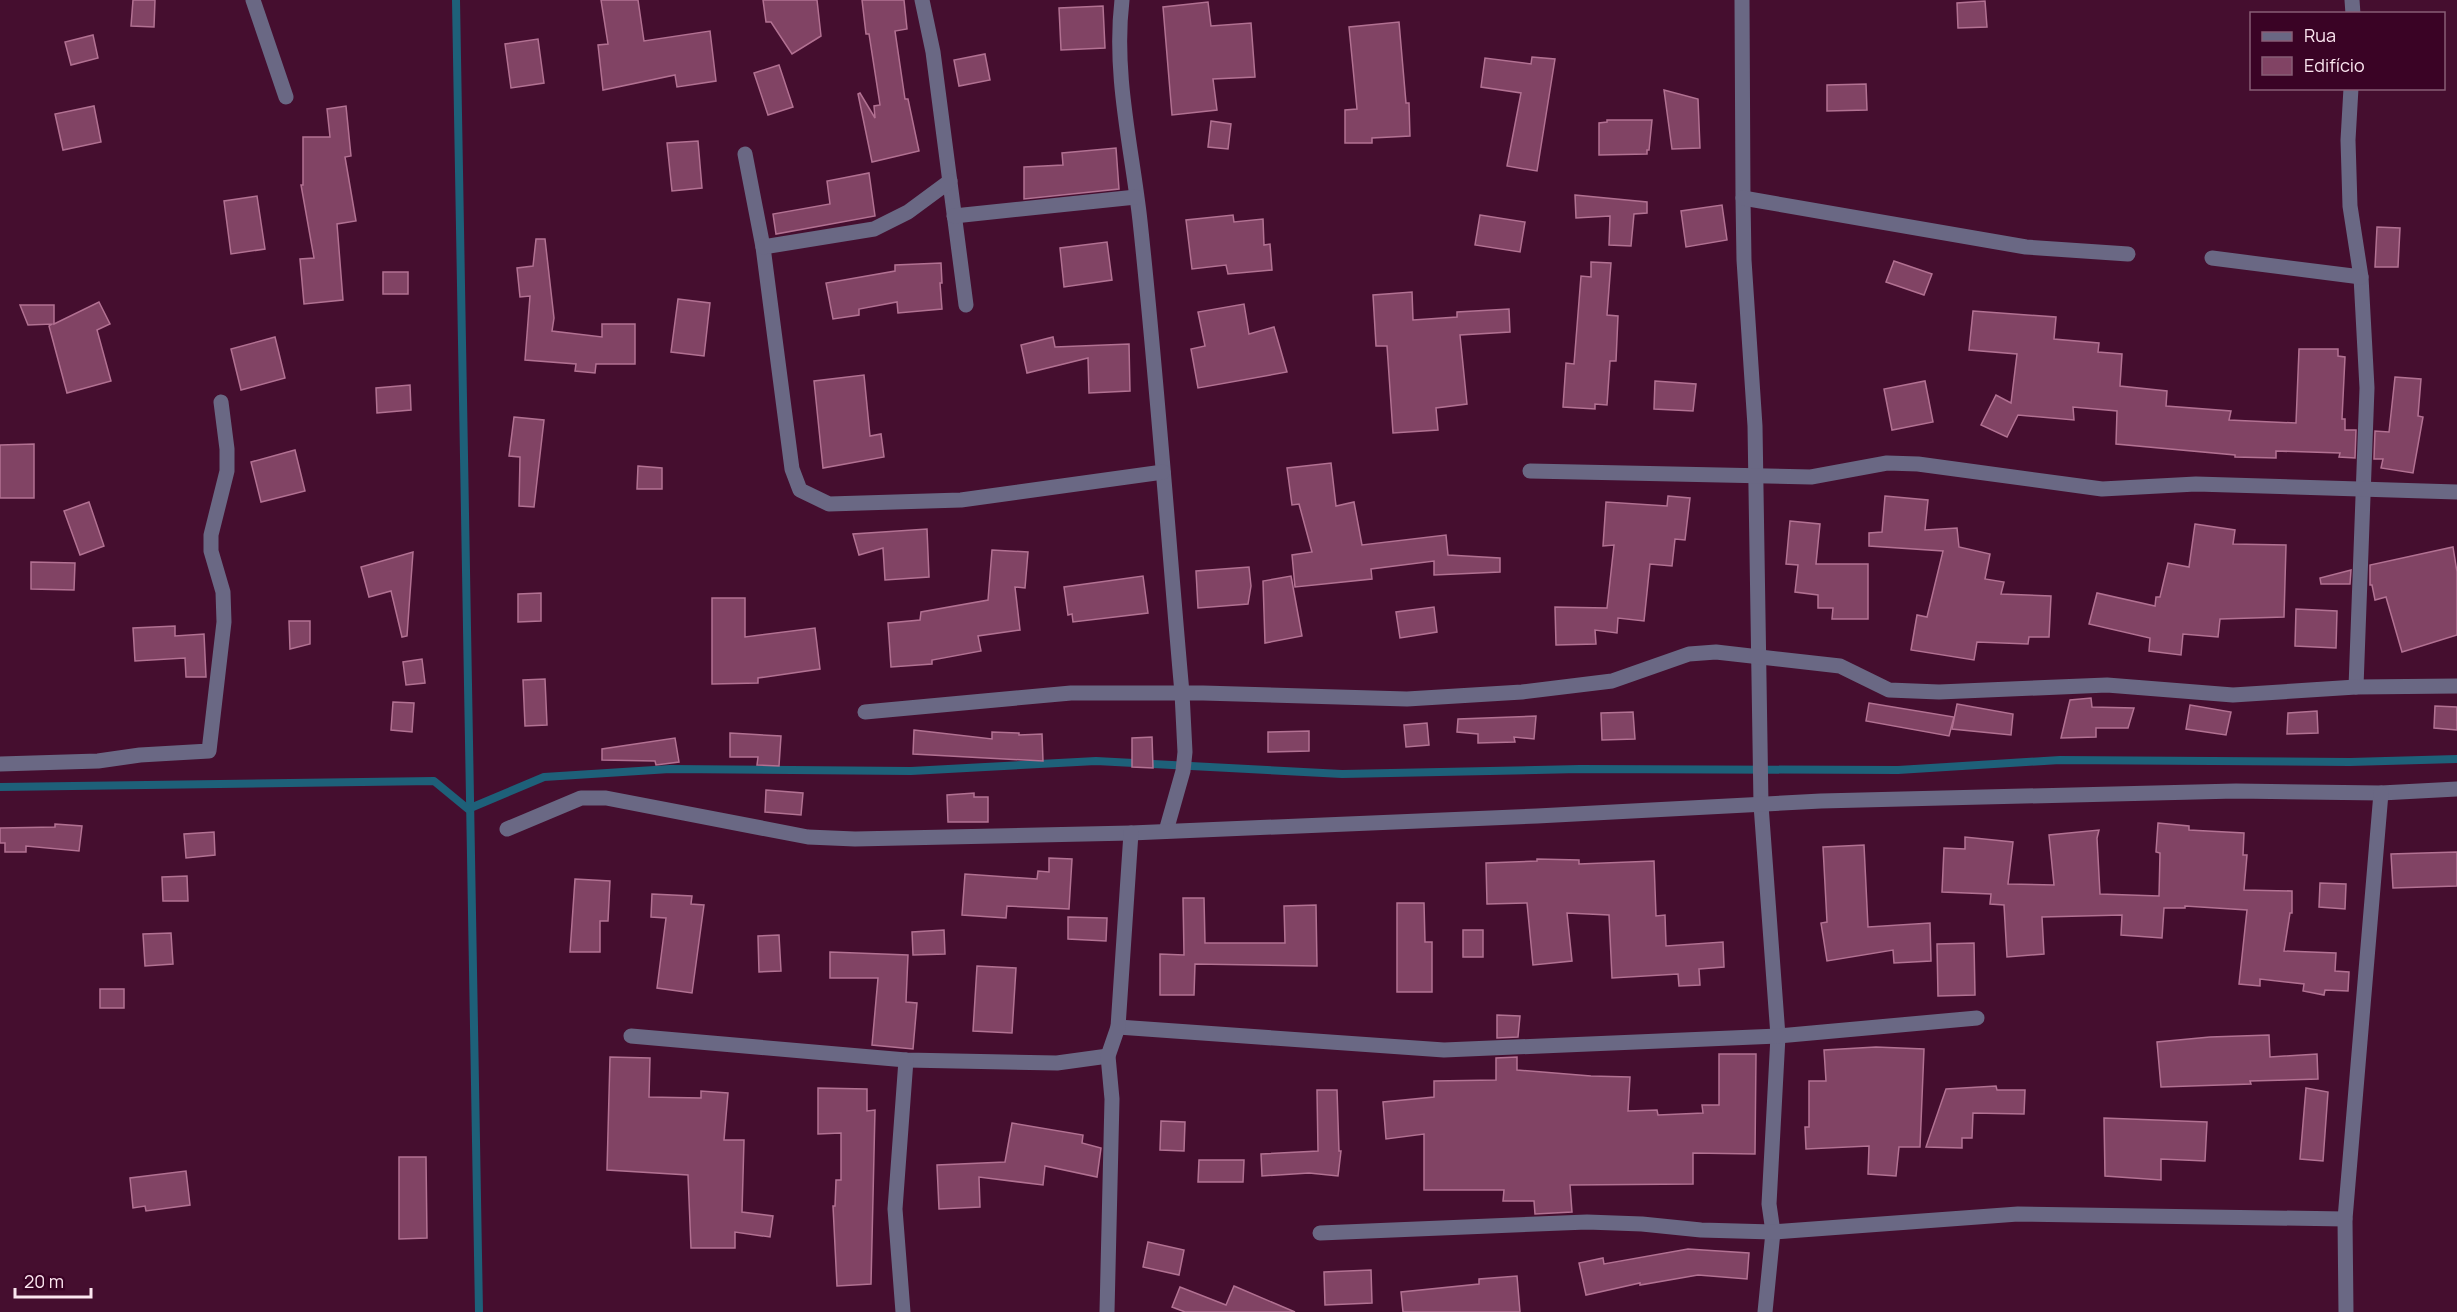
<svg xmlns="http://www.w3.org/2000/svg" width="2457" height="1312" font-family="Manrope,sans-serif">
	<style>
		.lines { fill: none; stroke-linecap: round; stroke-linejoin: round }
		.stream { stroke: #1e6079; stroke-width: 8 }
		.building { fill: #814364; stroke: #b27192; stroke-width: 1.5 }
		.minor { stroke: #6a6884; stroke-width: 15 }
	</style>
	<rect width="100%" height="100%" fill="#450e2f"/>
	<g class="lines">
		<!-- stream -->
		<g class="stream">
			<polyline points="456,0 479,1312"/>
			<polyline points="0,787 434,781 468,809 544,777 670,769 911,771 1096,761 1342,774 1580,769 1898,770 2060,760 2350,762 2457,759"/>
		</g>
	</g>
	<!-- building -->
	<g class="building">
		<polygon points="133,0 155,0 154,27 131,26"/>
		<polygon points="601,0 638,0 644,41 710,31 716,81 677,87 675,75 603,90 598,45 608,44"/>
		<polygon points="763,0 817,0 821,36 792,54 771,22 766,22"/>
		<polygon points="862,0 904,0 907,29 895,31 905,99 908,99 919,151 872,162 858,94 860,93 875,118 874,106 880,105 869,34 866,34"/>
		<polygon points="1985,1 1987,27 1958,28 1957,3"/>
		<polygon points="1208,2 1211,26 1251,23 1255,77 1213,79 1217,110 1172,115 1163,7"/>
		<polygon points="1103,6 1105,48 1061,50 1059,8"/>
		<polygon points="1399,22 1406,103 1409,103 1410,136 1372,138 1372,143 1345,143 1345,110 1357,109 1349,27"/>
		<polygon points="93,35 98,58 71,65 65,42"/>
		<polygon points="538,39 544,83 511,88 505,44"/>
		<polygon points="985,54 990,80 959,86 954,60"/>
		<polygon points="1532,57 1555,59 1537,171 1507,166 1521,93 1481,87 1485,58 1531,64"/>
		<polygon points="779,65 793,107 768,115 754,73"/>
		<polygon points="1866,84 1867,110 1827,111 1827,85"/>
		<polygon points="1664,90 1698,99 1700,148 1672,149"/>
		<polygon points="94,106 101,142 63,150 55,114"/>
		<polygon points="346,106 351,156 345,157 356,221 337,224 343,300 304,304 300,259 314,258 301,185 303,185 303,137 330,137 327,109"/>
		<polygon points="1607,120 1652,120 1649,150 1647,150 1647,154 1599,155 1599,123 1607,122"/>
		<polygon points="1211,121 1231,124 1228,149 1208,147"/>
		<polygon points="698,141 702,188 672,191 667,143"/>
		<polygon points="1116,148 1119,189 1024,199 1024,167 1063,165 1062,153"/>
		<polygon points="869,173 875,216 776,234 773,214 830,204 827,181"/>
		<polygon points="1575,195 1647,202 1647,213 1634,214 1631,246 1609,245 1610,216 1576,218"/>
		<polygon points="257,196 265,249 231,254 224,201"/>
		<polygon points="1722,205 1727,240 1686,247 1681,211"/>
		<polygon points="1233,215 1234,222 1263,219 1264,245 1270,244 1272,270 1228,274 1226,265 1192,269 1186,220"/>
		<polygon points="1480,215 1525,222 1520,252 1475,245"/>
		<polygon points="2377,227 2400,228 2398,267 2375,267"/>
		<polygon points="536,239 545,239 554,318 552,331 602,337 602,324 635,324 635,364 596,364 595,373 575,371 576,364 525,360 530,296 520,297 517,268 533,266"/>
		<polygon points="1107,242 1112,280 1064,287 1060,248"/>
		<polygon points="1894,261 1932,274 1924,295 1886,282"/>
		<polygon points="1591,262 1611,263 1607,315 1618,316 1616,361 1610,361 1607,405 1595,404 1595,409 1563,407 1566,363 1574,364 1581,276 1591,277"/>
		<polygon points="941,263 942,283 940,283 942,309 898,313 897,302 859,309 859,315 833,319 826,283 895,271 895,265"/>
		<rect x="383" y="272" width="25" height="22"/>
		<polygon points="1412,292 1413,320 1457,317 1457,312 1509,309 1510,332 1460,335 1467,404 1436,408 1438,430 1393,433 1387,346 1376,346 1373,295"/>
		<polygon points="678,299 710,303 704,356 671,352"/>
		<polygon points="99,302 110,324 97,330 111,381 67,393 49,326 52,324 28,325 20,305 54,305 54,324"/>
		<polygon points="1244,304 1249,334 1274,327 1287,372 1198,388 1191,349 1205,346 1198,312"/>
		<polygon points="1973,311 2056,317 2054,339 2099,343 2098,352 2122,354 2120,386 2167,391 2166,406 2231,411 2229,420 2296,423 2299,349 2338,349 2338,356 2345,357 2342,419 2345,419 2345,430 2356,430 2355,458 2339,457 2340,453 2276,451 2276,458 2235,457 2235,455 2116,444 2117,411 2073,407 2074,420 2018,415 2007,437 1981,425 1996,395 2011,403 2017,354 1969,350"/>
		<polygon points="275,337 285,378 241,390 231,349"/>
		<polygon points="1053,337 1055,347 1129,344 1130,391 1089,393 1088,358 1027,373 1021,345"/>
		<polygon points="864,375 870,436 881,434 884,457 823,468 814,381"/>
		<polygon points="2395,377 2421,379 2418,416 2423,417 2413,473 2381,468 2383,459 2374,459 2375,431 2389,432"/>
		<polygon points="1655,381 1696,384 1693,411 1654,409"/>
		<polygon points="1925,381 1933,422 1892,430 1884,389"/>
		<polygon points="410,385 411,410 377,413 376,388"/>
		<polygon points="514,417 544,420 534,507 519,506 520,457 509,456"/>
		<polygon points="34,444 34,498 0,498 0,445"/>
		<polygon points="295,450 305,491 261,502 251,462"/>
		<polygon points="1331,463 1336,506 1354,502 1362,545 1446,535 1448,555 1500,558 1500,572 1434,575 1434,561 1371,569 1372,579 1295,587 1292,555 1312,552 1299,504 1292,505 1287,468"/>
		<polygon points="638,466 662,468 662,489 637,489"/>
		<polygon points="1668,496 1690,498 1685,540 1675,539 1672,566 1650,564 1644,621 1618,618 1617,633 1595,630 1596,644 1556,645 1555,607 1607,608 1614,545 1603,546 1606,502 1667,506"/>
		<polygon points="1885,496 1928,500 1925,530 1957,528 1959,547 1990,554 1985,579 2004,582 2001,594 2051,596 2049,637 2029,637 2028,644 1977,642 1974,660 1911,650 1917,615 1927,617 1943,551 1869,546 1869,533 1882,532"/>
		<polygon points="89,502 104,546 80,555 64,511"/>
		<polygon points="1790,521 1820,524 1816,564 1868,564 1868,619 1832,619 1833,608 1818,608 1818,595 1795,592 1798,565 1786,564"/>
		<polygon points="2195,524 2235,530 2233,544 2286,545 2284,617 2220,619 2218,637 2183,634 2181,655 2149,651 2150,638 2089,624 2097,593 2155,606 2156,597 2160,597 2168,563 2189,567"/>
		<polygon points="927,529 929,577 885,580 883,548 859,555 853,534"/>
		<polygon points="2453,547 2457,572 2457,635 2402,652 2386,597 2375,600 2372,585 2370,585 2370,565"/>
		<polygon points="992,550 1028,552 1025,588 1015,587 1020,630 978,636 981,651 932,660 932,664 891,667 888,623 920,620 921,612 988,600"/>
		<polygon points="413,552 407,636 402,637 391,591 369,597 361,567"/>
		<polygon points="31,562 75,563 74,590 31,589"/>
		<polygon points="1249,567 1251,586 1248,604 1198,608 1196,571"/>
		<polygon points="2351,570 2350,584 2321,584 2320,578"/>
		<polygon points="1143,576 1148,613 1073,622 1072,614 1068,615 1064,587"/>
		<polygon points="1291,576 1302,636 1265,643 1263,581"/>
		<polygon points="541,593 541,621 518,622 518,594"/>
		<polygon points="712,598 745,598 745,637 815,628 820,669 758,678 758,683 712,684"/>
		<polygon points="1434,607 1437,632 1400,638 1396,612"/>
		<polygon points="2296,609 2337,611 2336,648 2295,646"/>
		<polygon points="289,621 310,621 310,644 290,649"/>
		<polygon points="175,626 175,636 204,634 206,677 186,677 185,658 135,661 133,628"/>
		<polygon points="422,659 425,683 406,685 403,662"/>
		<polygon points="545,679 547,725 525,726 523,680"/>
		<polygon points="2091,698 2092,707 2134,708 2128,728 2096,728 2096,737 2061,738 2070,700"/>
		<polygon points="393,702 414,703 412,732 391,730"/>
		<polygon points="1869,703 1954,717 1949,736 1866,721"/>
		<polygon points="1957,704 2013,714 2011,735 1952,729"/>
		<polygon points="2190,705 2231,712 2226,735 2186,729"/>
		<polygon points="2435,706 2457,707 2457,730 2434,728"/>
		<polygon points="2317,711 2318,733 2287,734 2288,713"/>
		<polygon points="1633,712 1635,739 1602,740 1601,713"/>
		<polygon points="1536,716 1534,739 1514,737 1515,742 1478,743 1478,734 1457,732 1458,719"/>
		<polygon points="1427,723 1429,745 1406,747 1404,725"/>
		<polygon points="914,730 992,739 992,732 1019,733 1019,735 1042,734 1043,761 913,754"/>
		<polygon points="1309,731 1309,751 1268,752 1268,732"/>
		<polygon points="730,733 781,736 779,766 757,765 758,757 730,757"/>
		<polygon points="1152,737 1153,768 1132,767 1132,738"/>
		<polygon points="675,738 679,762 656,765 655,761 602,760 602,749"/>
		<polygon points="766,790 803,793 801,815 765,812"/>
		<polygon points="974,793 974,797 988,797 988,822 948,822 947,795"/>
		<polygon points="2158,823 2189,826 2189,830 2244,833 2243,855 2247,855 2244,890 2292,891 2292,913 2290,913 2284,951 2336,953 2335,971 2349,972 2348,991 2325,990 2324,995 2303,991 2304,984 2260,979 2260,986 2239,984 2247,910 2185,906 2185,908 2164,908 2162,938 2121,935 2122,915 2042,917 2044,954 2007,957 2004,905 1990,904 1991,894 1942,892 1944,848 1965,849 1965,837 2013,842 2008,884 2054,885 2049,835 2099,830 2097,838 2100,894 2159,896 2160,853 2156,852"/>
		<polygon points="55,824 82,826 79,851 26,846 26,852 5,852 5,843 0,843 0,828 55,827"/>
		<polygon points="214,832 215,855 186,858 184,834"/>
		<polygon points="1864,845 1868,927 1930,923 1931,961 1894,963 1893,950 1827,961 1821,923 1827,922 1823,847"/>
		<polygon points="2457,852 2457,886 2393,888 2391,854"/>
		<polygon points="1049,858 1072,859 1069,909 1007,906 1006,918 962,915 965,874 1037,879 1038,871 1049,872"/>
		<polygon points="1537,859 1579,860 1579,864 1654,861 1656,916 1665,915 1666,946 1723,942 1724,967 1699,969 1700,985 1679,986 1678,974 1612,978 1609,915 1567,913 1572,961 1533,965 1527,903 1487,904 1486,863 1537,861"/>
		<polygon points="187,876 188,901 163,901 162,877"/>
		<polygon points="575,879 610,881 608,921 600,921 600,952 570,952"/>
		<polygon points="2320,883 2346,884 2345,909 2319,907"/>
		<polygon points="652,894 692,896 691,904 704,905 692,993 657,988 666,918 651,917"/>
		<polygon points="1183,898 1204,898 1205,943 1285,943 1284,906 1316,905 1317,966 1195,964 1194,995 1160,995 1160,954 1184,955"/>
		<polygon points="1397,903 1424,903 1425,942 1432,942 1432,992 1397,992"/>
		<polygon points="1068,917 1107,918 1106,941 1068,939"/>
		<polygon points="944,930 945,954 913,955 912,932"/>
		<rect x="1463" y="930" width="20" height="27"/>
		<polygon points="171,933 173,964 145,966 143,934"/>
		<polygon points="779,935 781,971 759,972 758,936"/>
		<polygon points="1974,943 1975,995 1938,996 1937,944"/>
		<polygon points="830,952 908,955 906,1002 917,1003 913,1049 872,1045 878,978 830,978"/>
		<polygon points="977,966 1016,968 1012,1033 973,1031"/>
		<rect x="100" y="989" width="24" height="19"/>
		<polygon points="1497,1015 1520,1016 1518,1037 1497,1038"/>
		<polygon points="2269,1035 2270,1057 2317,1054 2318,1079 2250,1081 2251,1084 2161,1087 2157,1042 2210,1037"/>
		<polygon points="1876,1047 1924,1049 1920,1147 1899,1147 1896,1176 1868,1174 1869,1146 1806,1149 1805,1127 1809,1127 1809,1081 1826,1081 1824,1050"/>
		<polygon points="1719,1054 1756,1054 1755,1154 1693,1153 1693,1184 1570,1185 1572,1212 1535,1214 1534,1201 1503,1201 1504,1190 1424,1190 1424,1134 1386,1139 1383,1102 1434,1097 1434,1081 1496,1080 1496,1058 1517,1057 1517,1070 1591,1076 1630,1077 1628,1111 1657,1110 1658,1115 1703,1113 1702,1105 1719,1105"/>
		<polygon points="610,1057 650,1058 649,1097 701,1098 701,1091 728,1093 724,1140 744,1140 742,1212 773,1216 770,1237 735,1232 735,1248 691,1248 688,1175 607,1170"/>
		<polygon points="1996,1086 1997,1090 2025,1090 2024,1114 1973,1113 1972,1138 1962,1138 1962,1148 1926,1147 1946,1089"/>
		<polygon points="818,1088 867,1089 867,1111 875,1110 871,1284 837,1286 833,1206 835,1206 836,1180 841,1180 841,1133 818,1134"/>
		<polygon points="2306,1088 2328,1092 2323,1161 2300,1159"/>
		<polygon points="1317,1090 1337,1090 1339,1151 1341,1151 1338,1176 1309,1173 1262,1176 1261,1154 1318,1151"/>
		<polygon points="2104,1118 2207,1122 2205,1161 2161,1159 2161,1180 2105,1176"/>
		<polygon points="1161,1121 1185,1122 1184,1151 1160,1150"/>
		<polygon points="1012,1123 1083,1135 1082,1143 1101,1148 1097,1177 1045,1166 1043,1185 979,1177 980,1207 939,1209 937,1165 1005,1162"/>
		<polygon points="399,1157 426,1157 427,1238 399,1239"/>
		<polygon points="1199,1160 1244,1160 1243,1182 1198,1182"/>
		<polygon points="186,1171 190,1205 146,1211 145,1206 133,1208 130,1178"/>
		<polygon points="1148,1242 1184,1250 1179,1275 1143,1267"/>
		<polygon points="1688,1249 1749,1253 1747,1279 1698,1275 1640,1285 1640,1283 1586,1295 1579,1263 1603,1258 1604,1264"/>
		<polygon points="1371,1270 1372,1303 1325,1305 1324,1272"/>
		<polygon points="1517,1276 1520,1312 1403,1312 1401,1292 1479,1284 1479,1279"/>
		<polygon points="1234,1286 1295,1312 1185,1312 1172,1307 1180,1287 1226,1305"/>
	</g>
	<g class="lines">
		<!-- minor -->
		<g class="minor">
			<polyline points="253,0 286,97"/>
			<polyline points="922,0 933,52 966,305"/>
			<path d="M1122,0C1113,75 1132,148 1140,221C1157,378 1168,536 1182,693L1185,752L1183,771L1166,831"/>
			<polyline points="1742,0 1743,198 1744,260 1755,426 1761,805 1778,1036 1769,1204 1773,1232 1765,1312"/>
			<polyline points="2352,0 2353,14"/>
			<polyline points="2351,88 2348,140 2350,206 2361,277 2367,388 2356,687"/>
			<polyline points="745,154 763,247 792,469 800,490 829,504 961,500 1163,472"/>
			<polyline points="1743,198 2026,247 2128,254"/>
			<polyline points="954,216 1136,197"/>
			<polyline points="763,247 874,229 908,212 950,181"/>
			<polyline points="2212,258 2361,277"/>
			<polyline points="1530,471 1811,477 1887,463 1918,464 2102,489 2196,484 2457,492"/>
			<polyline points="865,712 1071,693 1203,693 1407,699 1522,692 1612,681 1689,654 1716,652 1840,666 1889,690 1939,692 2107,685 2233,695 2356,687 2457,686"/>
			<polyline points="0,764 98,761 140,755 209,751 224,622 223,592 211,551 211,535 227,471 227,449 221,402"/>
			<polyline points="507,829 581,798 606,798 808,837 855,839 1131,833 1537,816 1821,801 2236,791 2381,793 2457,789"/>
			<polyline points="1118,1027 1444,1050 1778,1036 1977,1018"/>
			<polyline points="631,1036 906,1060 1057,1063 1108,1056"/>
			<polyline points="1320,1233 1587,1222 1642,1224 1701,1230 1773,1232 2018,1214 2345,1219"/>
			<polyline points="903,1312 895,1209 906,1060"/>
			<polyline points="1107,1312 1112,1099 1108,1056 1118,1027 1131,833"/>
			<polyline points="2346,1312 2345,1219 2381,793"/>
		</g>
	</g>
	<!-- legend -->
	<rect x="2250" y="12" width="195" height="78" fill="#3a0325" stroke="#885e76" stroke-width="1.5"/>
	<rect x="2262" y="32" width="30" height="9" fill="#6a6884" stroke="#885e76" stroke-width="1.5"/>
	<text x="2304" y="42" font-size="18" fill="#fce6f0">Rua</text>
	<rect x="2262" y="57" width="30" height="18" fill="#814364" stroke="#885e76" stroke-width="1.5"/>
	<text x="2304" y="72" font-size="18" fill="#fce6f0">Edifício</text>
	<!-- scale -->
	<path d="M15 1288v9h76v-9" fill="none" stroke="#fce6f0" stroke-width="3"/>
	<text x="24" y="1288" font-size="18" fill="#fce6f0" stroke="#3a0325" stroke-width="4.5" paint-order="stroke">20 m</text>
</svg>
